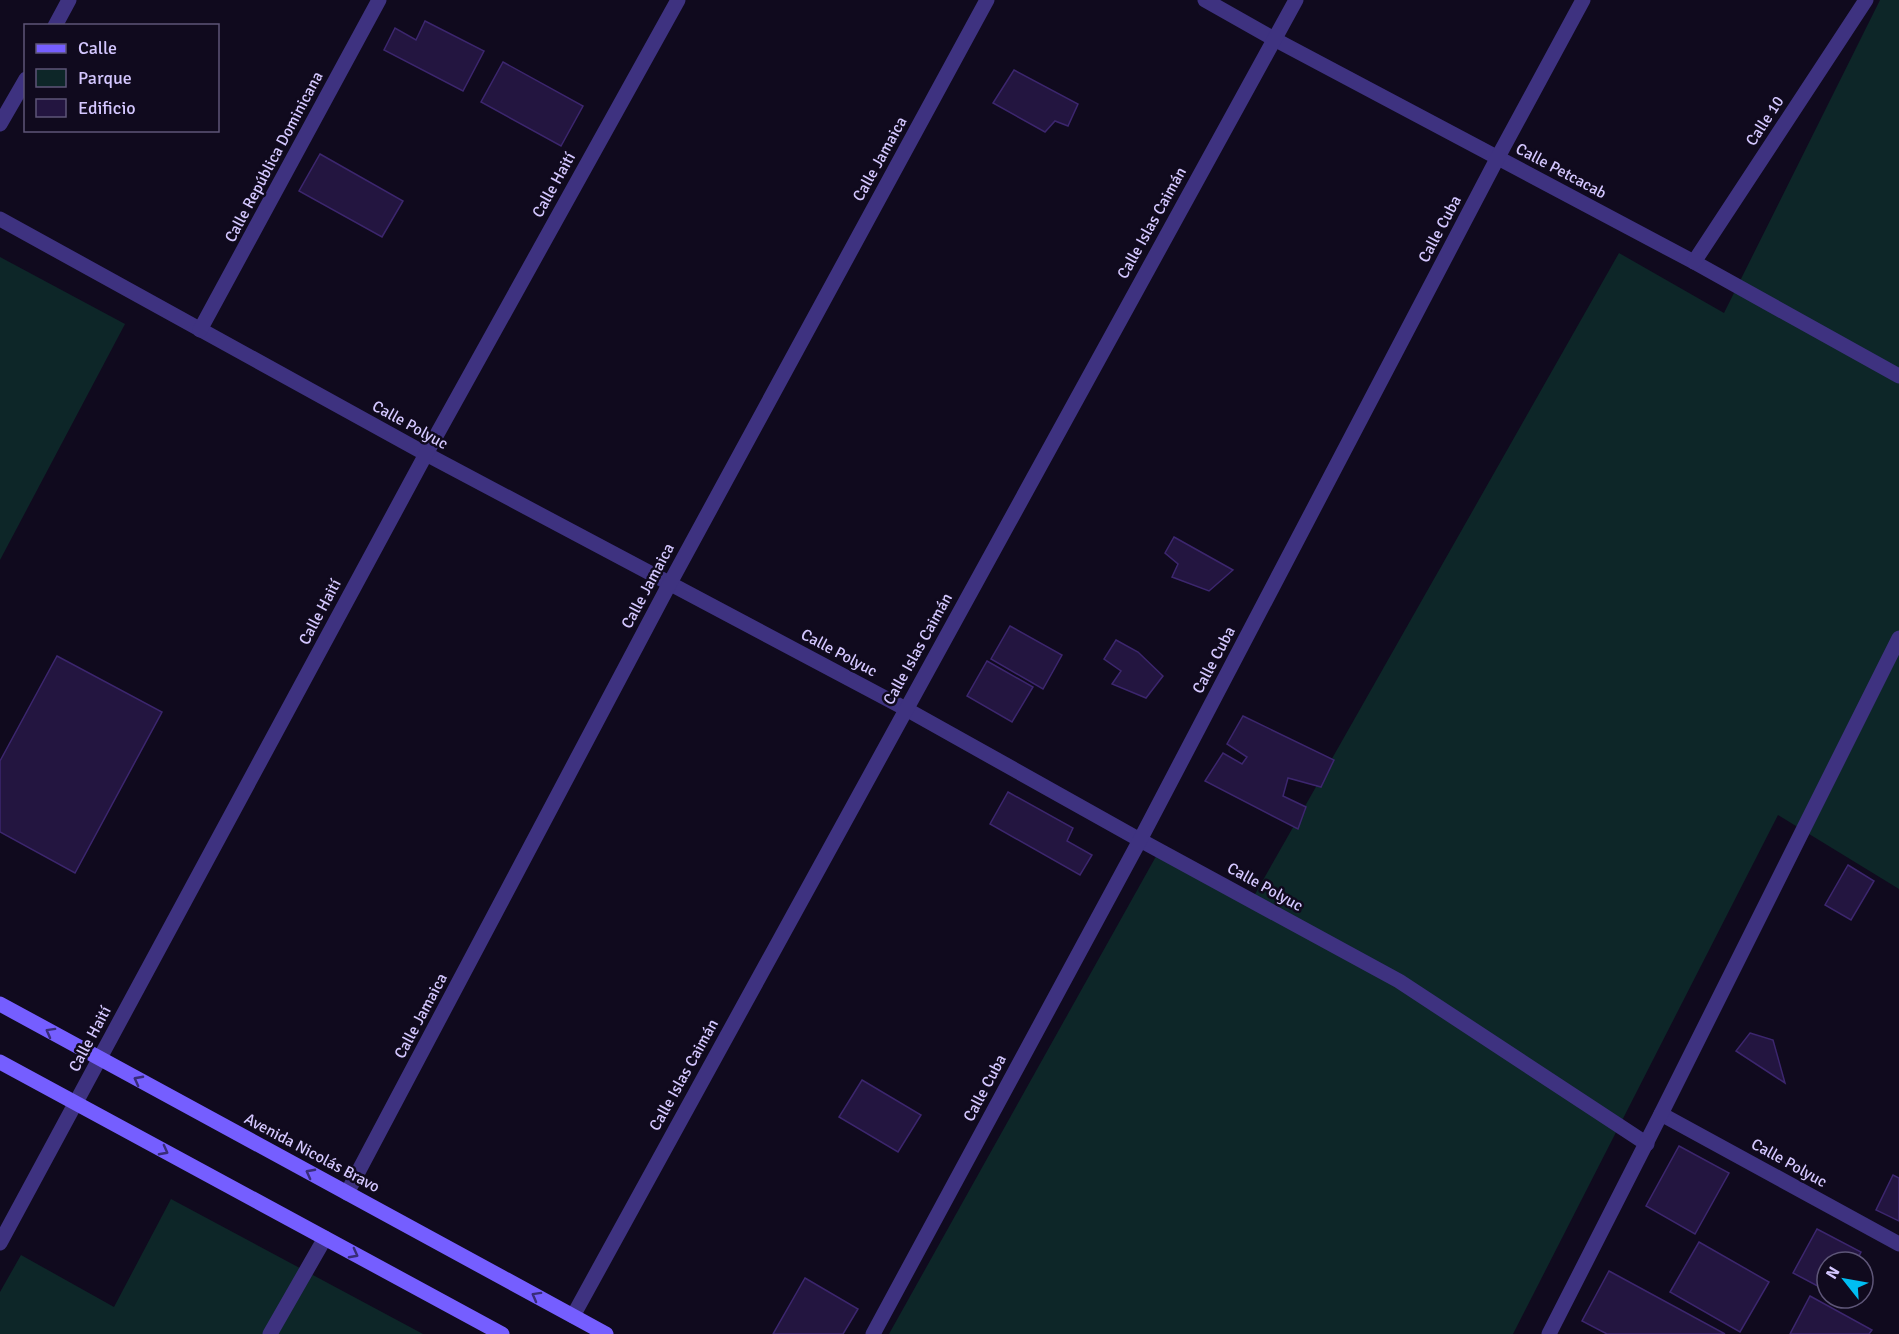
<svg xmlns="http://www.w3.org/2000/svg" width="1899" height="1334" font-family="Signika,sans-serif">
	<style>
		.green { fill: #0d2628 }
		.building { fill: #231540; stroke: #3c266e; stroke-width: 1.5 }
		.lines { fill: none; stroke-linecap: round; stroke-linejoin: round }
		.minor { stroke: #3e3280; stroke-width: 15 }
		.tertiary { stroke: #3e3280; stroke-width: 15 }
		.secondary { stroke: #755eff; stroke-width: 15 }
		.oneway { stroke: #382c78 }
		.labels { text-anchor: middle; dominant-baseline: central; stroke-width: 5; stroke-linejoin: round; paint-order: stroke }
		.street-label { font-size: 16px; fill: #d4c7ff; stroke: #100a1e }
	</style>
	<rect width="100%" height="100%" fill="#100a1e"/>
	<!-- green -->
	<g class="green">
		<polygon points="1880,0 1899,0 1899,889 1778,815 1513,1334 889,1334 1159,851 1254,896 1619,253 1724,313"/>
		<polygon points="0,257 125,324 0,560"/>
		<polygon points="171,1199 423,1334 0,1334 0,1292 21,1255 114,1307"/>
	</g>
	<!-- building -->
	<g class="building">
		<polygon points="425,21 484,51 463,91 384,50 395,28 416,40"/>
		<polygon points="503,62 583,106 561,146 481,102"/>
		<polygon points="1014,70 1078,104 1068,126 1055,121 1045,132 993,103"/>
		<polygon points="320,154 403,201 382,237 299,191"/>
		<polygon points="1174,537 1233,570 1209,591 1172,577 1178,564 1165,553"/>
		<polygon points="1010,626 1062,655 1043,689 991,659"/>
		<polygon points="1116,640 1138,652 1163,676 1146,698 1112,684 1121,671 1104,659"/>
		<polygon points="57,656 162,712 75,873 0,832 0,761"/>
		<polygon points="987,661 1033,687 1012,722 967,696"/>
		<polygon points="1243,716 1334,760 1321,787 1288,778 1283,796 1306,807 1298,829 1205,781 1223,753 1242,764 1247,757 1227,744"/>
		<polygon points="1008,792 1073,828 1067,841 1092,855 1080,875 990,824"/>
		<polygon points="1848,865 1874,881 1851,920 1825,905"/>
		<polygon points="1750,1033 1773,1040 1785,1083 1736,1051"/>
		<polygon points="862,1080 921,1115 898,1152 839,1117"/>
		<polygon points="1679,1146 1729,1173 1695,1234 1646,1206"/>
		<polygon points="1893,1175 1899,1178 1899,1221 1876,1210"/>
		<polygon points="1817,1229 1861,1252 1856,1262 1827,1262 1827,1291 1793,1273"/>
		<polygon points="1699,1242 1769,1282 1740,1332 1670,1292"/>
		<polygon points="1609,1271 1725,1334 1607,1334 1582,1321"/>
		<polygon points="805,1278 858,1309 843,1334 773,1334"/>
		<polygon points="1810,1296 1872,1330 1869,1334 1790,1334"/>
		<polygon points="1841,1298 1860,1298 1855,1306"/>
	</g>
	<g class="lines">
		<!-- minor -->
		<g class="minor">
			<polyline points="1205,0 1274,39 1694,262 1899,376"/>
			<polyline points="55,26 69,0"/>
			<polyline points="0,124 26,79"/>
			<polyline points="0,219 426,454 906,709 1140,840 1399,981 1647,1144"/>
			<polyline points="1694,262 1866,0"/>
			<polyline points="200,330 379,0"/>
			<polyline points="1661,1114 1899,1244"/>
			<polyline points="347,1193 670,583 987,0"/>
			<polyline points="573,1316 1296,0"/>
			<polyline points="270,1334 325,1238"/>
			<polyline points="873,1334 1140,840 1498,157 1583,0"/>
			<polyline points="1549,1334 1661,1114 1899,638"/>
		</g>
		<!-- tertiary -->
		<polyline class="tertiary" points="0,1243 426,454 678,0"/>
		<!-- secondary -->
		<g class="secondary">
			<polyline points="0,1004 606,1334"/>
			<polyline points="0,1062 502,1334"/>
		</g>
	</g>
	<!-- one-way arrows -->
	<defs><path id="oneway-chevron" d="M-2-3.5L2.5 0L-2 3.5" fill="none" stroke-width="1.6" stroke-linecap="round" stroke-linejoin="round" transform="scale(1.5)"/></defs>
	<g class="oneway">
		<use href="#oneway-chevron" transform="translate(50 1032) rotate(-151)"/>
		<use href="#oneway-chevron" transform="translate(138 1080) rotate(-152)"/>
		<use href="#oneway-chevron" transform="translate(164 1151) rotate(28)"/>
		<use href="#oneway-chevron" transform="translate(310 1173) rotate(-152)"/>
		<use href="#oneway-chevron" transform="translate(354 1254) rotate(28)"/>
		<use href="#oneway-chevron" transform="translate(536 1296) rotate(-151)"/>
	</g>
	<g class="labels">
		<!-- street labels -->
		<g class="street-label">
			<text transform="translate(1765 121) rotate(-57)">Calle 10</text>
			<text transform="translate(274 157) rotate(-62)">Calle República Dominicana</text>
			<text transform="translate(880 159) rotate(-61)">Calle Jamaica</text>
			<text transform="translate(1561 171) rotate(28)">Calle Petcacab</text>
			<text transform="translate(554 185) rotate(-61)">Calle Haití</text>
			<text transform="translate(1152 223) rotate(-61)">Calle Islas Caimán</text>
			<text transform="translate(1440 229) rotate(-62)">Calle Cuba</text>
			<text transform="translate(410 425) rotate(29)">Calle Polyuc</text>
			<text transform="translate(648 586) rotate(-62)">Calle Jamaica</text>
			<text transform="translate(320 612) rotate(-62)">Calle Haití</text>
			<text transform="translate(918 649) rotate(-61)">Calle Islas Caimán</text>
			<text transform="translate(839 653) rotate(28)">Calle Polyuc</text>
			<text transform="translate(1214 660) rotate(-62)">Calle Cuba</text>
			<text transform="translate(1265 887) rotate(29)">Calle Polyuc</text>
			<text transform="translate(421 1016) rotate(-62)">Calle Jamaica</text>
			<text transform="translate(90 1039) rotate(-62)">Calle Haití</text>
			<text transform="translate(684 1075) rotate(-61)">Calle Islas Caimán</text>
			<text transform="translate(985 1088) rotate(-62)">Calle Cuba</text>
			<text transform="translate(312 1153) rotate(28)">Avenida Nicolás Bravo</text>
			<text transform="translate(1789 1163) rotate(29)">Calle Polyuc</text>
		</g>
	</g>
	<!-- legend -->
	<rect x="24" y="24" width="195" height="108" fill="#100a1e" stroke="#5e5678" stroke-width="1.5"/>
	<rect x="36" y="44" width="30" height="9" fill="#755eff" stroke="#5e5678" stroke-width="1.5"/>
	<text x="78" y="54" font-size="18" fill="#d4c7ff">Calle</text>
	<rect x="36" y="69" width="30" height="18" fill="#0d2628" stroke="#5e5678" stroke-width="1.5"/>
	<text x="78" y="84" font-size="18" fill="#d4c7ff">Parque</text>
	<rect x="36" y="99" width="30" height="18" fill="#231540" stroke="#5e5678" stroke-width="1.5"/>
	<text x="78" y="114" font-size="18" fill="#d4c7ff">Edificio</text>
	<!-- north arrow -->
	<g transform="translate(1845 1280) rotate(301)"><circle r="28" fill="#100a1e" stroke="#5e5678" stroke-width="1.5"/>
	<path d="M0-4.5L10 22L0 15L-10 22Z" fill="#00bef2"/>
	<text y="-9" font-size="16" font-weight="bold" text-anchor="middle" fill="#d4c7ff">N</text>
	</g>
</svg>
